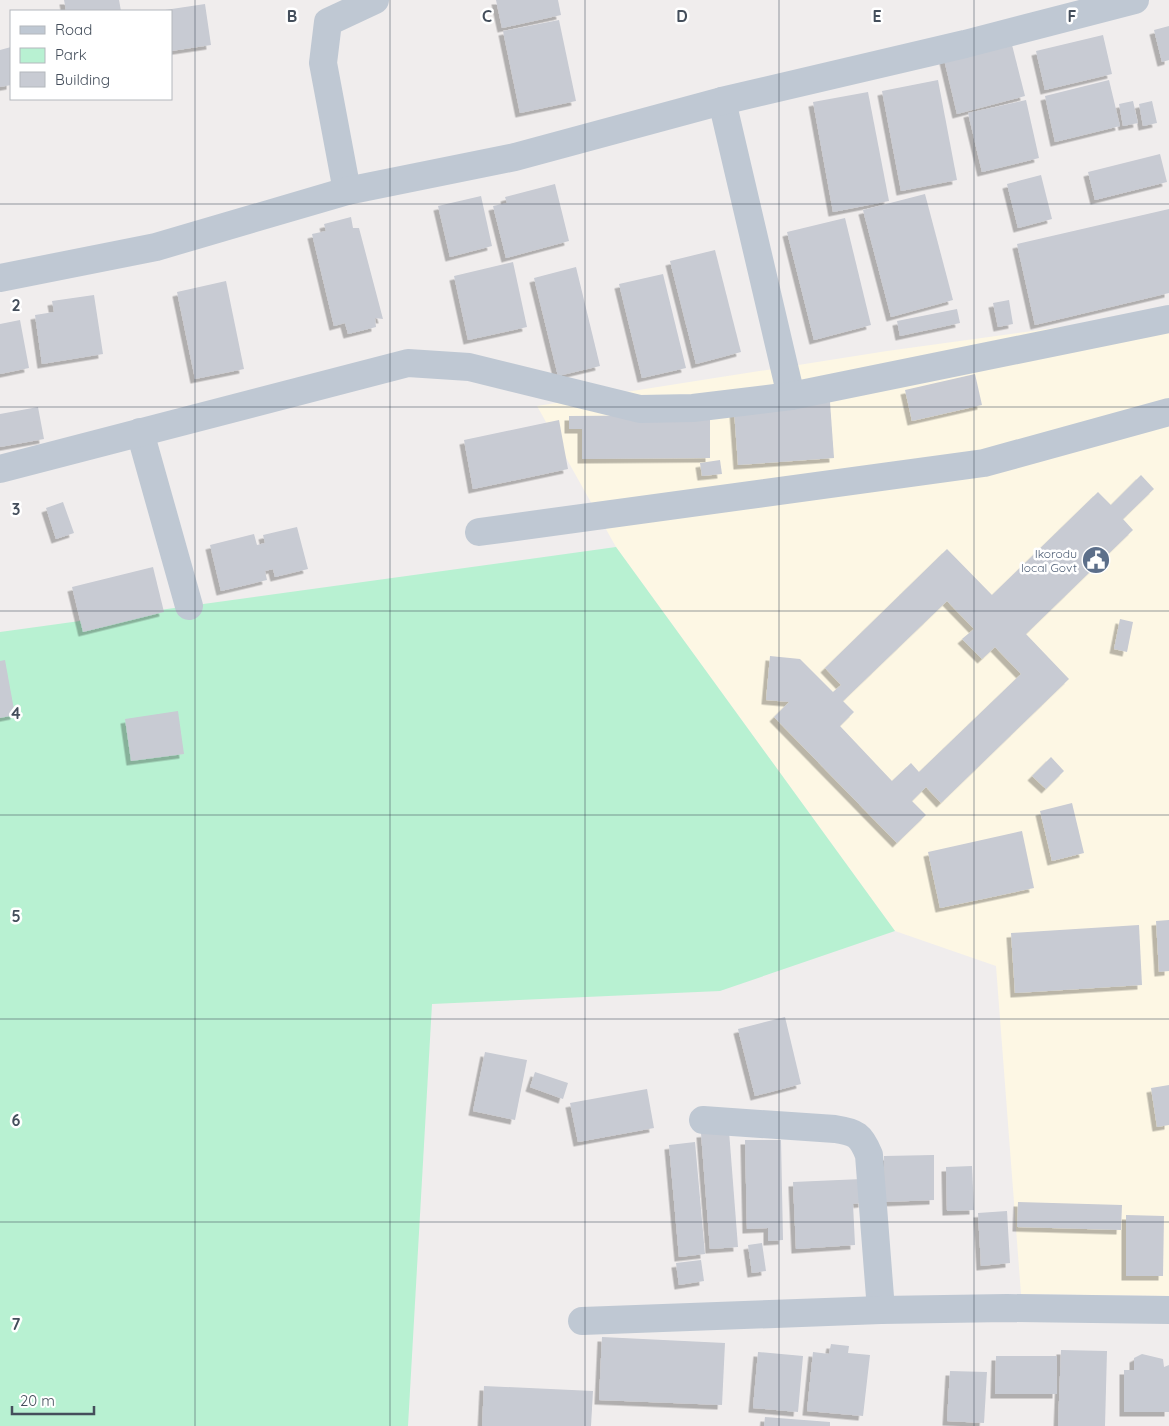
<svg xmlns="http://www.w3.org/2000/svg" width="1169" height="1426" font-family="Quicksand,sans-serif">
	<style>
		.commercial { fill: #fdf7e4 }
		.green { fill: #b8f1d2 }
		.building { fill: #c8cbd3; fill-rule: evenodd; filter: url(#shadow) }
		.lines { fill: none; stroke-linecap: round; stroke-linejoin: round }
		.minor { stroke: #bfc8d3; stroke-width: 28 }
		.grid { fill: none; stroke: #444e5b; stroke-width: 1; stroke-opacity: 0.55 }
		.labels { text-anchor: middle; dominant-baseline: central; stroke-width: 5; stroke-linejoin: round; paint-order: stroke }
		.service-label { font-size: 12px; fill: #4e5e75; stroke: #fff; text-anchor: end }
		.grid-label { font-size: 16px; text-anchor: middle; font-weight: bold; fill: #444e5b; stroke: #fff; stroke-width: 5; stroke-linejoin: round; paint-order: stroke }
	</style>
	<defs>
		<filter id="shadow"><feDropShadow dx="-4.5" dy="4.5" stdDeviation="0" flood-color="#0004"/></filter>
	</defs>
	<rect width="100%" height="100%" fill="#f0eded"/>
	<!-- commercial -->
	<polygon class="commercial" points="1169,312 1169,1296 1021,1294 996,966 895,931 616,547 537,406 887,351"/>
	<!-- green -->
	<polygon class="green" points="616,547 895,931 720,991 432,1004 408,1426 0,1426 0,632"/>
	<!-- building -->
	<g class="building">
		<polygon points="64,0 119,0 121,11 66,11"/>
		<polygon points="496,0 558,0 561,15 502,28"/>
		<polygon points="205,4 211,45 171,51 171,11 165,10"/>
		<polygon points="559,20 576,101 520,113 503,31"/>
		<polygon points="1169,26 1169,60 1162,62 1154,30"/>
		<polygon points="1103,35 1112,74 1045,90 1036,51"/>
		<polygon points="1011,41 1025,96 957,114 944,59"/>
		<polygon points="11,47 11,85 0,87 0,50"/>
		<polygon points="938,80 957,180 901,191 882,91"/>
		<polygon points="1109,80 1120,126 1055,142 1045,96"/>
		<polygon points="868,92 889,201 833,212 813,102"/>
		<polygon points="1026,100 1039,158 982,172 968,113"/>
		<polygon points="1133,101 1138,123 1123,126 1119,104"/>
		<polygon points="1152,101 1157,123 1143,126 1139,104"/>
		<polygon points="1160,154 1167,182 1095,200 1088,172"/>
		<polygon points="1041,175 1052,219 1018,228 1007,184"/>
		<polygon points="555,184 569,241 506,258 493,206 507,203 505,197"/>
		<polygon points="925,194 953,300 891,317 863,210"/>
		<polygon points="481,196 492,246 450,257 438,206"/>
		<polygon points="1169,209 1169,293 1035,325 1017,244"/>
		<polygon points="351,217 353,228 359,228 383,319 375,318 376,327 348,334 345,323 334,326 312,234 326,231 324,224"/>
		<polygon points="845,218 871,325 814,340 787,232"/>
		<polygon points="715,250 741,352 696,364 670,261"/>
		<polygon points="513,262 527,327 468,340 454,276"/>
		<polygon points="576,267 600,366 558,376 534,278"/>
		<polygon points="663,274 686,368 642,378 619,284"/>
		<polygon points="226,281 244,369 195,379 177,292"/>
		<polygon points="94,295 103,354 42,364 35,315 54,312 52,301"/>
		<polygon points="1009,300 1013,324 998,327 993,303"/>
		<polygon points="957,309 960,323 900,336 897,321"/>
		<polygon points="20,320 29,368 0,374 0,324"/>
		<polygon points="975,374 982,405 912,421 905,390"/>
		<polygon points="830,402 834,458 738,465 734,410"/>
		<polygon points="38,407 44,439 0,447 0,414"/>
		<polygon points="710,415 710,458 582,459 582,429 569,429 569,416"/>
		<polygon points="559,420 568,469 473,489 464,440"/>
		<polygon points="720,460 722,474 702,476 700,463"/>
		<path d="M1141,475L1154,489L1123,519L1133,530L1026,634L1069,679L941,803L926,787L912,801L926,815L897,843L774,717L789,702L766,700L770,656L800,659L833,692L841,685L825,668L947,549L992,595L1098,492L1111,505ZM947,601L974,629L962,639L982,659L995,647L1021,674L919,772L911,763L892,781L840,726L854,712L843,701Z"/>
		<polygon points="63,502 74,533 56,539 46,508"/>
		<polygon points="297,527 308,569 275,577 273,569 265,571 267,580 221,591 210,545 254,534 257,545 265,543 263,535"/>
		<polygon points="153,567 164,612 83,632 72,587"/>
		<polygon points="1120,619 1133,622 1127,652 1114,649"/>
		<polygon points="5,660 15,715 0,718 0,661"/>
		<polygon points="178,711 184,754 131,761 125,719"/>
		<polygon points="1051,757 1064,771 1046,789 1032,776"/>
		<polygon points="1072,803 1084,853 1052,861 1040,811"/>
		<polygon points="1022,831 1034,888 940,908 928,852"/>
		<polygon points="1169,920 1169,971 1159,972 1156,921"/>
		<polygon points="1139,925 1142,985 1015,993 1011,933"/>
		<polygon points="785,1017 801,1084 755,1096 738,1029"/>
		<polygon points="485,1052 527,1060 515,1120 473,1111"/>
		<polygon points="535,1072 568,1083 563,1099 530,1087"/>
		<polygon points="1169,1085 1169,1125 1157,1127 1151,1088"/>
		<polygon points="647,1089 654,1128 578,1142 570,1103"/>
		<polygon points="729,1131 738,1247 710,1249 701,1133"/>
		<polygon points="745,1140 781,1140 783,1240 768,1241 768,1228 747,1229"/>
		<polygon points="695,1142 705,1254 679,1257 669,1145"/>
		<polygon points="934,1155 934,1200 885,1202 884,1156"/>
		<polygon points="972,1166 974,1210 947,1211 946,1167"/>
		<polygon points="862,1179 863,1203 853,1204 855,1245 796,1249 793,1182"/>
		<polygon points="1018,1202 1122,1205 1121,1230 1017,1227"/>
		<polygon points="1007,1211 1010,1263 981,1266 978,1213"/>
		<polygon points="1126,1215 1164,1216 1163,1276 1126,1276"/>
		<polygon points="762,1243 766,1271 752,1273 748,1245"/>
		<polygon points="701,1260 704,1281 679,1285 676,1263"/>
		<polygon points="602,1337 725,1343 722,1405 599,1400"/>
		<polygon points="831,1344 849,1346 848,1353 870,1355 863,1416 807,1411 813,1352 829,1354"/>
		<polygon points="1061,1350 1107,1351 1105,1426 1058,1426"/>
		<polygon points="758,1352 803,1356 798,1412 753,1408"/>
		<polygon points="1142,1354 1163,1359 1164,1367 1169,1365 1169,1412 1124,1412 1124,1370 1134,1370 1134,1358"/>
		<polygon points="996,1356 1057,1356 1057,1394 995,1394"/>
		<polygon points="950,1371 987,1372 984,1423 947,1421"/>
		<polygon points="484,1386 593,1391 591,1426 482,1426"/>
		<polygon points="765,1417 830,1422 830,1426 764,1426"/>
	</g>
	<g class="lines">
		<!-- minor -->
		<g class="minor">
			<polyline points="722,101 791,396"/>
			<polyline points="347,191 323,63 328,22 375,0"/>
			<polyline points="0,278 156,247 347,191 515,157 722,101 965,44 1135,0"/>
			<polyline points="140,432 189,606"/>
			<polyline points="0,469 408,363 469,367 640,409 693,408 791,396 1169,319"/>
			<polyline points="479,532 984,463 1169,412"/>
			<path d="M703,1120L835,1129C856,1132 861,1135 869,1155L881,1310"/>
			<polyline points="582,1321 881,1310 1007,1308 1169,1310"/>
		</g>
	</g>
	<!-- grid -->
	<path class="grid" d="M195,0V1426M390,0V1426M585,0V1426M779,0V1426M974,0V1426M0,204H1169M0,407H1169M0,611H1169M0,815H1169M0,1019H1169M0,1222H1169"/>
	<!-- icons -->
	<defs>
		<symbol id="civic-disc" viewBox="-11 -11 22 22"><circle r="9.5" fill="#5c6f8a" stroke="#fff"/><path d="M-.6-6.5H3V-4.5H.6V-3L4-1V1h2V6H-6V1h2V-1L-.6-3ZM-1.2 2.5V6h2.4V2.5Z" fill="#fff"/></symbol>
	</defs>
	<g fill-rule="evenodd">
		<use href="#civic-disc" x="1080" y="544" width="32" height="32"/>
	</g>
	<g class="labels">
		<!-- service labels -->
		<g class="service-label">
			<text x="1077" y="553">Ikorodu<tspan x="1077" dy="14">local Govt</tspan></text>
		</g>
	</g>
	<g class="grid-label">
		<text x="292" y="22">B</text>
		<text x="487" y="22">C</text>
		<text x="682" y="22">D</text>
		<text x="877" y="22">E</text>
		<text x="1072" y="22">F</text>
		<text x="16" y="311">2</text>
		<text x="16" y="515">3</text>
		<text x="16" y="719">4</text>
		<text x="16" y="922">5</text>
		<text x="16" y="1126">6</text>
		<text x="16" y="1330">7</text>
	</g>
	<!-- legend -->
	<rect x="10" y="10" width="162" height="90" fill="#ffffff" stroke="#b4b8bd"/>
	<rect x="20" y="26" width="25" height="8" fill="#bfc8d3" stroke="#b4b8bd"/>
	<text x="55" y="35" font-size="15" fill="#444e5b">Road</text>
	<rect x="20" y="48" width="25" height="15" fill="#b8f1d2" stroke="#b4b8bd"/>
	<text x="55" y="60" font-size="15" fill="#444e5b">Park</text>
	<rect x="20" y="72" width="25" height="15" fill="#c8cbd3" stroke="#b4b8bd"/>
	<text x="55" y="85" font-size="15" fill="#444e5b">Building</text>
	<!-- scale -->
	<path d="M12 1406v8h82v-8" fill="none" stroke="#444e5b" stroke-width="2.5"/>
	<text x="20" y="1406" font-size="15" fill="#444e5b" stroke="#ffffff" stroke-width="4" paint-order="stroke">20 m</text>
</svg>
